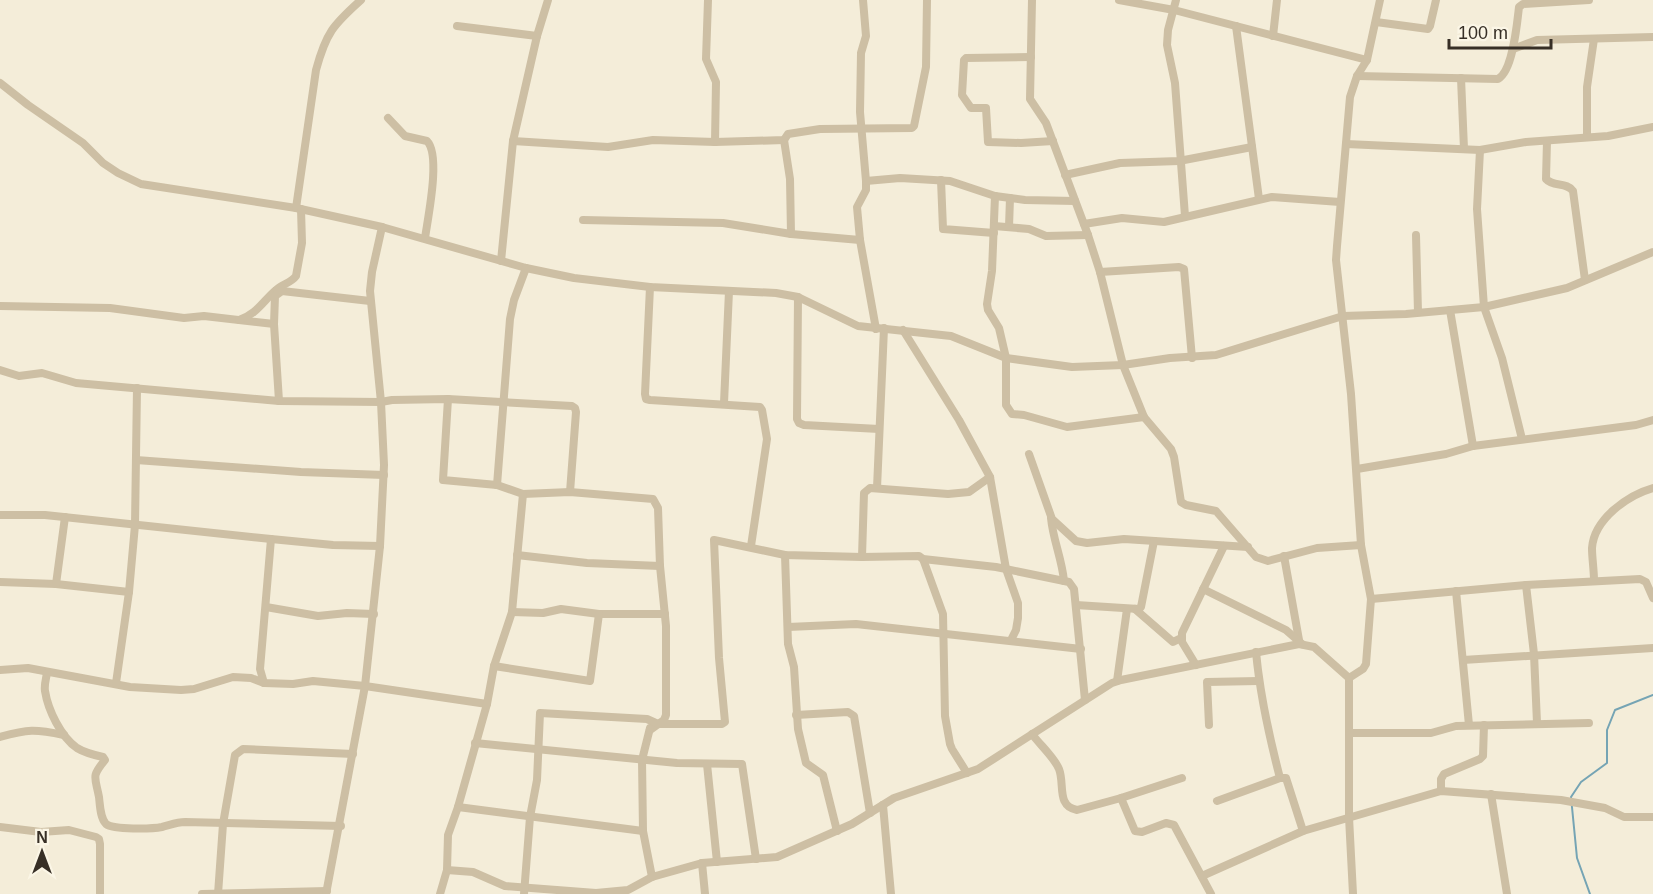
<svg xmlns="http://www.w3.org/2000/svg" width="1653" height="894" font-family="Arial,sans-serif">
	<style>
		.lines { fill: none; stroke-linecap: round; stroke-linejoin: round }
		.stream { stroke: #75a4b4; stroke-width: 2 }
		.street { stroke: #cdbfa4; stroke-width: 8 }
	</style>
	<rect width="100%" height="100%" fill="#f4edd9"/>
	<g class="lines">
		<!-- stream -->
		<polyline class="stream" points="1590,894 1577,858 1571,797 1581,782 1607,763 1607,730 1615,710 1653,695"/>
		<!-- street -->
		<g class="street">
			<polyline points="708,0 706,59 716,82 715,142"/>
			<polyline points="863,0 866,36 861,53 860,112 866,181 866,190 857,207 860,240 876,329"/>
			<polyline points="1032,0 1030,99 1046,123 1088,235 1100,272 1123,365 1144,417 1171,449 1174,457 1181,502 1186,505 1216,511 1256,557 1268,561 1317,548 1361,545"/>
			<polyline points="1119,0 1174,10 1367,60"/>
			<polyline points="1176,0 1168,30 1167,45 1175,83 1185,216"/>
			<polyline points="1376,22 1428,29 1430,26 1436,0"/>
			<polyline points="457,26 537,36"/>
			<polyline points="1236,26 1259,199"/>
			<polyline points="1273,36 1277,0"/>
			<polyline points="1513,49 1537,40 1653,37"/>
			<polyline points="1031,57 966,58 964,60 962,95 971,108 986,108 988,142 1021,143 1053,141"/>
			<path d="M1357,76L1498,79C1513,71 1517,24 1519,7L1523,4L1589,0"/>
			<polyline points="1461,78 1464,149"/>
			<polyline points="0,83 28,105 83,143 103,163 118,173 141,184 296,208 382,227 526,268 574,278 650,287 776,293 798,297 858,326 951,336 1006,358 1072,367 1123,365 1170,358 1216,355 1343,316 1406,314 1484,307 1567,288 1653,252"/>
			<path d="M388,118L405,136L427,141C441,155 428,217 425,238"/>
			<polyline points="1587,137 1587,87 1594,39"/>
			<polyline points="784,140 790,179 791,234"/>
			<polyline points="513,141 608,147 653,140 715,142 784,140 788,134 820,129 912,128 914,126 926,67 927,0"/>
			<path d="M1547,141L1546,179C1553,187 1567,182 1573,191L1585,280"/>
			<polyline points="1346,144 1480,150 1526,142 1608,136 1653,127"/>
			<polyline points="1480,150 1477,209 1484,307 1502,358 1522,439"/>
			<polyline points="1065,175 1120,163 1179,161 1252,147"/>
			<polyline points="941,180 943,229 994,233"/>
			<polyline points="866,181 900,178 950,181 995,196 1025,200 1075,201"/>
			<polyline points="995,196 992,271 987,304 988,310 999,328 1006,358 1006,405 1012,414 1024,415 1067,427 1144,417"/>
			<path d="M296,208L316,70C326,33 333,25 361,0"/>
			<polyline points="583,220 723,223 791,234 860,240"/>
			<polyline points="1084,224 1122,218 1164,222 1272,197 1340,202"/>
			<polyline points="994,226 1029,229 1046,236 1088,235"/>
			<polyline points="1009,227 1010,198"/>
			<polyline points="1416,235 1418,312"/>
			<polyline points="501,261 513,141 537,36 548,0"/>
			<polyline points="1100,272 1179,267 1184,269 1192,358"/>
			<polyline points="650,287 645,394 646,399 650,400 760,407 762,410 767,439 751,546"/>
			<polyline points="798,297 797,419 799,423 804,425 879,429"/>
			<polyline points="0,306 110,308 184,318 204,316 274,324"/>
			<polyline points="1450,310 1473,446"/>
			<path d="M239,320C257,314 263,301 276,290C282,284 291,283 296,276L302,243L301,209"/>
			<polyline points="903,330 959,420 990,477 1006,569 1018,603 1018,618 1016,630 1011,640"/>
			<polyline points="0,370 19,376 42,373 76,383 279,401 381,402 392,400 448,399 572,406 575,408 576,412 570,492"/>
			<polyline points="448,399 443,480 497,485 523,494 570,492 653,499 658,508 660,566 666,626 666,715 664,720 650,730"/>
			<polyline points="279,401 274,324 275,296 282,291 370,301"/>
			<polyline points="724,403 729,291"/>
			<polyline points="1029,454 1052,519 1076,541 1087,543 1124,539 1248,547"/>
			<polyline points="136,460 301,472 384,475"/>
			<polyline points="1357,469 1446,454 1473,446 1636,425 1653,420"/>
			<polyline points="497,485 510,319 514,300 526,268"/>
			<polyline points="877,488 884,328"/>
			<polyline points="0,515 45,515 271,539 333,545 380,546"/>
			<path d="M1051,518C1053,540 1062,559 1064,581"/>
			<polyline points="517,555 587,563 660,566"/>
			<polyline points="785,555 788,644 794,667 798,729 806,763 823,775 837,831"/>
			<polyline points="1284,556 1299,640"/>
			<polyline points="862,557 864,493 870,488 948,494 969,492 990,477"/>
			<polyline points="923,559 943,614 945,716 950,744 952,749 967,773"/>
			<path d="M1594,581C1594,570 1592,558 1592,548C1594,519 1628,495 1653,488"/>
			<polyline points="0,582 56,584 129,592"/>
			<polyline points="56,584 65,517"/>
			<polyline points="1526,585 1534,654 1537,723"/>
			<polyline points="1203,589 1286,630 1302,644"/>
			<polyline points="1456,591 1469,725"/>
			<polyline points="1371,599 1526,585 1640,579 1646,582 1653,598"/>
			<polyline points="1076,605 1139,609 1141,607 1154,541"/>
			<polyline points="266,607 318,616 347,613 374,614"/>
			<polyline points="1135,609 1173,642 1181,638"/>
			<polyline points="512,612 543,613 561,609 599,614 665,614"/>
			<polyline points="788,627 856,624 1081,649"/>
			<path d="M1256,652C1260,695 1269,736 1280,778"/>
			<polyline points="1463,660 1653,648"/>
			<polyline points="1196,665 1182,642 1182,633 1224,546"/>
			<polyline points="494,666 590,681 599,614"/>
			<polyline points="0,670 28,668 130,687 181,690 194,689 233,677 251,678 264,683 293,684 313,681 365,686 487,704"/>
			<path d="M47,673C46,679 44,685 45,691C48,710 61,737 77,748C85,753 94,755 103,757L105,760C91,777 95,776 99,797C100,805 100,818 106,824C114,830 152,829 162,827C170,825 177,822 185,822L341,826"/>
			<polyline points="1349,678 1363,669 1366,664 1371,599 1361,545 1351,394 1336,260 1337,246 1350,97 1357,76 1367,60 1380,0"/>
			<polyline points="1349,678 1349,817 1353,894"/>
			<polyline points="1117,681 1127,609"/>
			<polyline points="116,683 129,592 135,525 137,388"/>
			<polyline points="264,683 260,669 271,539"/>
			<polyline points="796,715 848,712 854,716 870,813"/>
			<polyline points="1209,725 1207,682 1258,681"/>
			<polyline points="650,728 642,760 643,831 652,877"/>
			<polyline points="1349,733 1431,733 1456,726 1589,723"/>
			<path d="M1032,734C1040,745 1054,757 1059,769C1065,784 1056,806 1077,810L1121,798L1182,778"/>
			<path d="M0,737C28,729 35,729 64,735"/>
			<polyline points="475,743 677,763 742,764 756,859"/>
			<polyline points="707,764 717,862"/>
			<polyline points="1441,791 1441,779 1444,774 1480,759 1483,756 1484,725"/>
			<polyline points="1491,794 1507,894"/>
			<polyline points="1121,798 1135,831 1142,832 1166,823 1174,825 1211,894"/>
			<polyline points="1217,801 1280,778 1286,778 1303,831"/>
			<polyline points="883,805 891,894"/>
			<polyline points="458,807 643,831"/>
			<polyline points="0,827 41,832 69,830 96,837 99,839 100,844 100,894"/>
			<polyline points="702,863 705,894"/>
			<polyline points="447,870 473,872 505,886 596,893 628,890 652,877 702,863 777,857 852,824 894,798 978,769 1112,683 1121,680 1299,644 1314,647 1349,678"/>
			<polyline points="1202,876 1303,831 1441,791 1561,800 1605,808 1624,817 1653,817"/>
			<polyline points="202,894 327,891"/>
			<polyline points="218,894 223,824 235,755 243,749 353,754"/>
			<polyline points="326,894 365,686 380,546 384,465 381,402 370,291 372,272 382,227"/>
			<polyline points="440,894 447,870 448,835 458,807 487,704 494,666 512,612 523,494"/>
			<polyline points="524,894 530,817 537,780 540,713 647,719 658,724 722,724 725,722 719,658 714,540 785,555 862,557 919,556 923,559 996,567 1069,582 1074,589 1085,700"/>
		</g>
	</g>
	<!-- north arrow -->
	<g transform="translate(42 852)" stroke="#fbf6e6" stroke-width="4.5" paint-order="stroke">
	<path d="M0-4.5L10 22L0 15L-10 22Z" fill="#372f26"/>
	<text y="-9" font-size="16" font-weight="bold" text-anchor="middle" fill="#372f26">N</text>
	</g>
	<!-- scale -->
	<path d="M1449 39v9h102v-9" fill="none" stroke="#372f26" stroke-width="3"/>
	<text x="1458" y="39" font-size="18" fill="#372f26" stroke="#fbf6e6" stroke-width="4.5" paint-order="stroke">100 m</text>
</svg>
